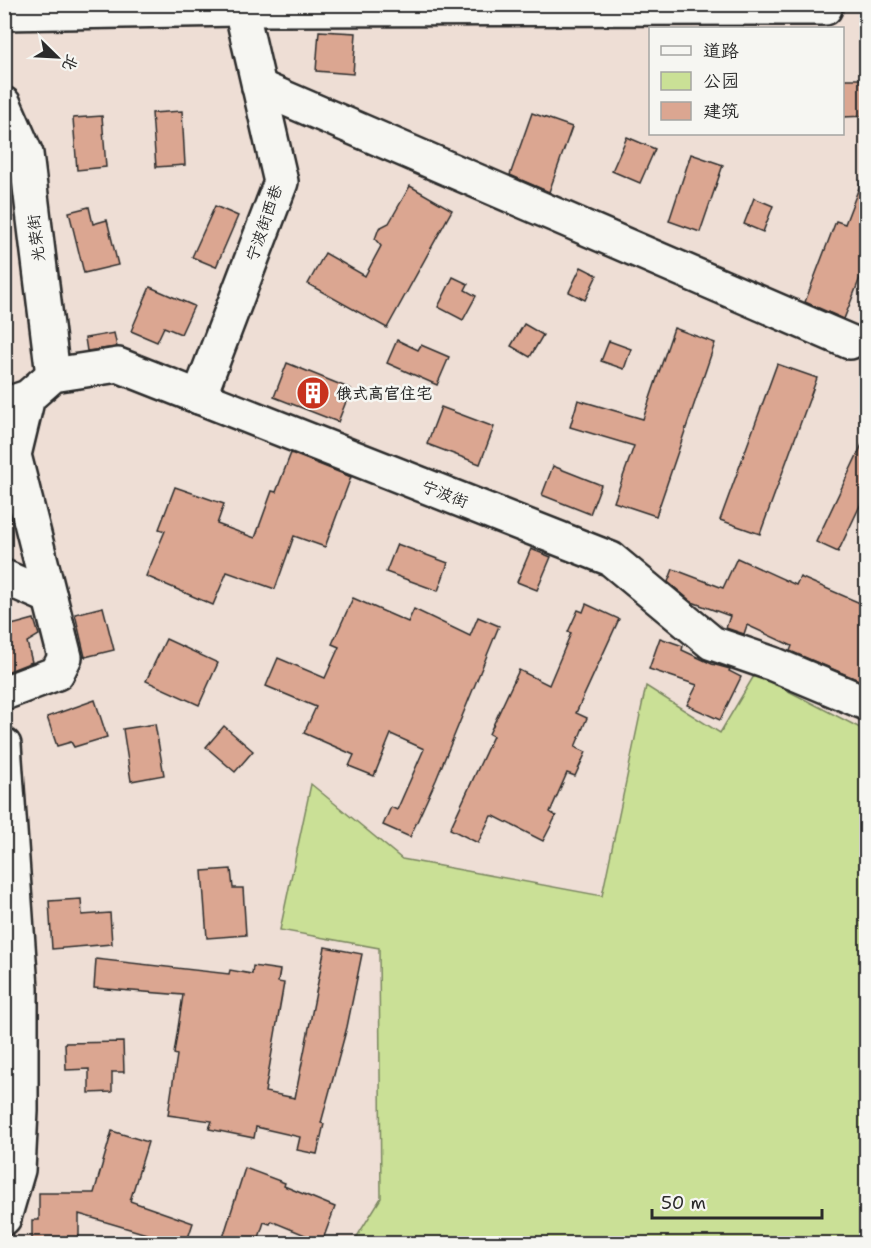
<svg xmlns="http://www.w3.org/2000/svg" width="871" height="1248" font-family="'Shantell Sans','LXGW WenKai TC',sans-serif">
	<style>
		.green { fill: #cae096; stroke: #7a8660; stroke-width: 1.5 }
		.building { fill: #dba691; stroke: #2b2b2b; stroke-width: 1.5 }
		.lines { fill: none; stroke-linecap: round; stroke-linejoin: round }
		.minor-casing { stroke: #2b2b2b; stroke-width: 38 }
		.minor { stroke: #f6f6f2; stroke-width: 33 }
		.labels { text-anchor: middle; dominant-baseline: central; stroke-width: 5; stroke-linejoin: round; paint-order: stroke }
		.street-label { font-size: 16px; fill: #2b2b2b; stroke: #f6f6f2 }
		.poi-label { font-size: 16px; font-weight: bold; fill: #2b2b2b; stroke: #f6f6f2; text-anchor: start }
	</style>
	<rect width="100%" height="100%" fill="#eeded5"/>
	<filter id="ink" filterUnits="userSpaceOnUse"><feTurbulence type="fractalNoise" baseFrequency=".0167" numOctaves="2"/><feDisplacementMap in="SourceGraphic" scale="12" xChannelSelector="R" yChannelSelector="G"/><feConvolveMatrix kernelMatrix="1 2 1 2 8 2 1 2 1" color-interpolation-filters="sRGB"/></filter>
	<g filter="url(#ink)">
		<!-- green -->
		<polygon class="green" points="755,674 866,731 866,1243 353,1243 381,1198 379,948 280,930 311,784 402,859 602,896 646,686 720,733"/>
		<!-- building -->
		<g class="building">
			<polygon points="319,31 356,33 353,74 316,71"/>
			<polygon points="843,79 867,79 867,116 843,117"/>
			<polygon points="182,111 185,165 156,167 152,113"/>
			<polygon points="532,113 572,127 549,192 510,175"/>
			<polygon points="102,116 106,167 77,170 73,118"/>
			<polygon points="627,137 655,149 640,183 612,171"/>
			<polygon points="691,154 723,165 700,232 669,221"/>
			<polygon points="865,172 867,172 867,260 844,319 805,302 836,221 845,224"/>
			<polygon points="410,186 452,210 387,328 308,284 325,253 365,276 381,246 375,239 379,228 389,223"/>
			<polygon points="754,198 773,206 763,232 744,224"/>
			<polygon points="215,206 238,216 216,267 192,257"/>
			<polygon points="89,207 93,224 107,220 118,265 84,273 69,212"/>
			<polygon points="581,267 597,275 585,300 569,292"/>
			<polygon points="453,277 468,284 465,290 476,296 463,320 438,307"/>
			<polygon points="150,287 194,306 181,334 164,327 157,342 131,331"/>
			<polygon points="524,324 543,335 530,357 511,346"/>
			<polygon points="674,328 715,343 656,516 614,502 634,446 570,427 578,400 643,419"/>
			<polygon points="114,333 117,347 87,351 85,338"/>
			<polygon points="397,340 418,350 421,345 449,357 437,385 387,363"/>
			<polygon points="609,341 631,349 624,369 601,361"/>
			<polygon points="287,363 351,389 338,422 274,397"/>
			<polygon points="777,364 817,378 760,534 720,520"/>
			<polygon points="441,407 494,427 480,464 427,444"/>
			<polygon points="867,434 867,491 838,552 816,542"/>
			<polygon points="291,453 351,477 325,547 294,536 275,589 227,572 213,605 146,576 165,531 159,529 175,487 224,504 217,524 255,538 272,491 276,492"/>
			<polygon points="553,466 601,485 590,514 542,495"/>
			<polygon points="397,544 448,563 438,591 386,572"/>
			<polygon points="531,549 551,557 537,590 517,582"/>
			<polygon points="737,558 796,585 800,577 867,606 867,669 861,681 790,651 792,646 747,625 744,634 726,628 730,616 692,602 668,582 673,569 723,588"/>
			<polygon points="353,598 408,622 414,609 470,636 478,617 499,626 436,780 410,837 383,825 391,807 397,810 424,749 391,734 374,776 349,766 354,755 304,733 316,707 266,686 278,658 325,678 339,647 332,644"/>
			<polygon points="586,604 619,619 576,713 587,718 575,747 586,752 575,776 567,773 550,812 556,816 543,841 494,816 491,816 478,843 450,829 493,736 489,734 519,670 549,685 571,633 568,632 578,610 583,612"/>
			<polygon points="103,607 114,650 85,657 75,614"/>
			<polygon points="34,619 39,635 27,642 32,662 4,673 4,627"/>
			<polygon points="660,638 683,646 682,650 712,664 730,669 729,671 741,677 720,720 687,705 697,685 649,669"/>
			<polygon points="166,639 218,663 199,705 146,681"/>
			<polygon points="95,700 107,737 74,747 71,742 57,746 47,717"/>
			<polygon points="155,724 164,775 131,781 123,729"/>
			<polygon points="224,726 253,751 235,772 206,747"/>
			<polygon points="231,869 233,888 243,888 246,935 207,938 202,871"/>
			<polygon points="81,899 82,915 110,913 112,944 52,949 49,901"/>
			<polygon points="325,947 362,954 347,1027 321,1123 324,1124 317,1154 297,1150 300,1137 256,1127 254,1138 209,1129 212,1121 168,1115 177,1055 174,1054 183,995 94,988 96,959 229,974 230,970 252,974 253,966 280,970 278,982 284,983 265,1092 295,1098"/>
			<polygon points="123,1042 124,1072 112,1072 112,1092 89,1093 89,1069 66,1070 65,1043"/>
			<polygon points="112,1131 148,1142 130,1201 193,1223 186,1244 147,1244 150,1235 79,1214 79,1244 32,1244 32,1220 39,1220 39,1193 94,1193"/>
			<polygon points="245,1168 285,1183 284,1186 335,1207 322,1242 271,1221 270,1224 264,1222 257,1244 221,1244"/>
		</g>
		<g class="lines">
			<defs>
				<g id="minor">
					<polyline points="4,13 240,9 825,8"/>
					<polyline points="259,87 850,342"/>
					<polyline points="4,104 26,154 53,375"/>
					<polyline points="199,397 281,182 240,4"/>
					<polyline points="4,405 28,397 53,375 118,365 611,559 712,643 773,664 866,703"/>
					<polyline points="4,577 50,597"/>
					<polyline points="4,693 57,673 65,657 14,455 28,397"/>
					<polyline points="4,745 21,988 21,1111 18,1170 4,1218"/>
				</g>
			</defs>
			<!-- minor casing -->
			<use href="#minor" class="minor-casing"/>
			<!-- minor -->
			<use href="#minor" class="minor"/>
		</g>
	</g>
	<!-- icons -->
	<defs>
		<symbol id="building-disc" viewBox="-11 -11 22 22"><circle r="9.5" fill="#c8321e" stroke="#f6f6f2"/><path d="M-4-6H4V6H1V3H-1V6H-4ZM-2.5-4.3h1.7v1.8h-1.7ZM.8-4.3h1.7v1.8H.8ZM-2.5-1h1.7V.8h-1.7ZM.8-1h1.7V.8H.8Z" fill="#fff"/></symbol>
	</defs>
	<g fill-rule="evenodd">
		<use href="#building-disc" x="294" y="374" width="38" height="38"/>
	</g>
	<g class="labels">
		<!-- street labels -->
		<g class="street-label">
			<text transform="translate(264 223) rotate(-71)">宁波街西巷</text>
			<text transform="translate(36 238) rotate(-97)">光荣街</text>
			<text transform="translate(445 494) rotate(21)">宁波街</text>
		</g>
		<!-- poi labels -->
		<g class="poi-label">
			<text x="336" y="393">俄式高官住宅</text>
		</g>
	</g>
	<!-- margin -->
	<rect width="871" height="1248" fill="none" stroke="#f6f6f2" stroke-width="24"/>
	<rect x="12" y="12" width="847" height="1224" fill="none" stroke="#2b2b2b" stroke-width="2" filter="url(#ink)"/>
	<!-- legend -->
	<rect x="649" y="27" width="195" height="108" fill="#f6f6f2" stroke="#a5a5a2" stroke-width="1.5"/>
	<rect x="661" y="46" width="30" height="9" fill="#f6f6f2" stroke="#a5a5a2" stroke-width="1.5"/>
	<text x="703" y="57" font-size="18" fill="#2b2b2b">道路</text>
	<rect x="661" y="72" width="30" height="18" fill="#cae096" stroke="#a5a5a2" stroke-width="1.5"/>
	<text x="703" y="87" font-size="18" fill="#2b2b2b">公园</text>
	<rect x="661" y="102" width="30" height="18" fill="#dba691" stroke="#a5a5a2" stroke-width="1.5"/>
	<text x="703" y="117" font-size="18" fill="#2b2b2b">建筑</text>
	<!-- north arrow -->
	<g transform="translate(57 57) rotate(114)" stroke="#f6f6f2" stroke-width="4.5" paint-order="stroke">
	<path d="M0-4.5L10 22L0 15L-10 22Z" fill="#2b2b2b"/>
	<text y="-9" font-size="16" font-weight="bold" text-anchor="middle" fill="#2b2b2b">北</text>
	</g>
	<!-- scale -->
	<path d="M652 1209v9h170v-9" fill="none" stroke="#2b2b2b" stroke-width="3"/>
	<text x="661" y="1209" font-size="18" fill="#2b2b2b" stroke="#f6f6f2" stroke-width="4.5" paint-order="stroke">50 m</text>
</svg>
